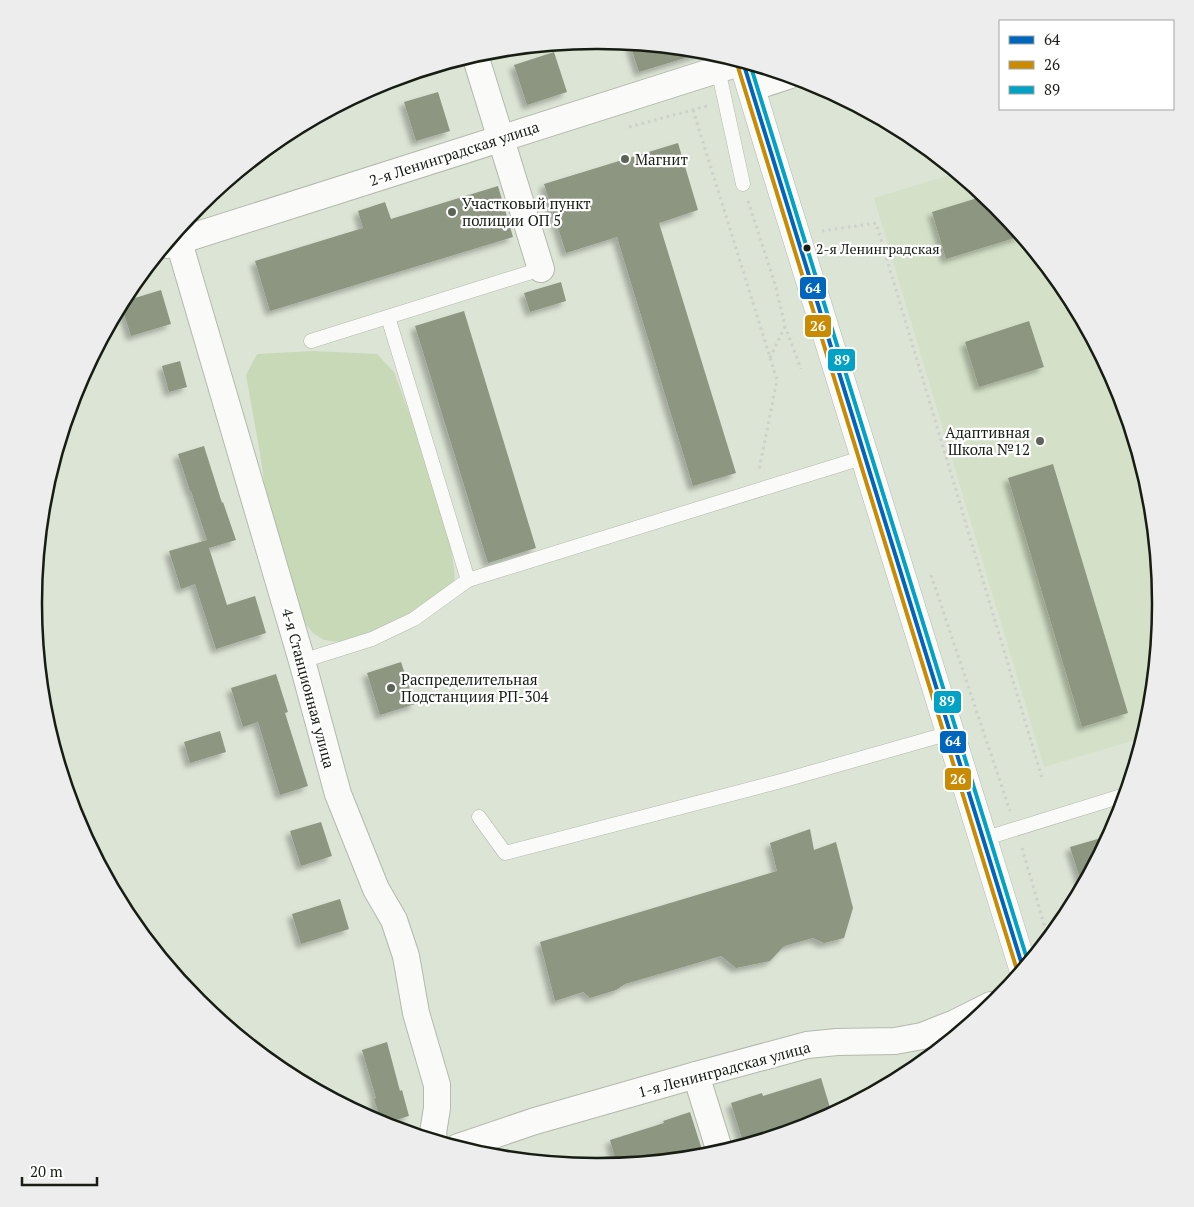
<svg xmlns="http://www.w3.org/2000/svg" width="1194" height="1207" font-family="'PT Serif',serif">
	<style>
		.built { fill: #d4e1c8 }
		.green { fill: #c7d9b7 }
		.building { fill: #8c9680; filter: url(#shadow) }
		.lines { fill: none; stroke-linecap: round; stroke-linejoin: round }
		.service-casing { stroke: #b3b9ad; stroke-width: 15 }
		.minor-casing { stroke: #b3b9ad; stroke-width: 28 }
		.secondary-casing { stroke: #b3b9ad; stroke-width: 29 }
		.path { stroke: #cdd0cb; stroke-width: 3; stroke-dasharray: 2.5 4; stroke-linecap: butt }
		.service { stroke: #fafbf9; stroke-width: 14 }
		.minor { stroke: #fafbf9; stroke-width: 26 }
		.secondary { stroke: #fafbf9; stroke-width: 28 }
		.bus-1-casing { stroke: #fff; stroke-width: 8 }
		.bus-2-casing { stroke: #fff; stroke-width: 8 }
		.bus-3-casing { stroke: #fff; stroke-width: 8 }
		.bus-1 { stroke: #0065bd; stroke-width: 4 }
		.bus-2 { stroke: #ca8b04; stroke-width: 4 }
		.bus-3 { stroke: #01a2c5; stroke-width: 4 }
		.poi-dot { fill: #5c6357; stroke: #fff; stroke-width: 2 }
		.bus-dot { fill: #171d13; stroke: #fff; stroke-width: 2 }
		.labels { text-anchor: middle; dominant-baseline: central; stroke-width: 4.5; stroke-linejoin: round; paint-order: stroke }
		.bus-label { font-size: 14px; fill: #171d13; stroke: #fff; text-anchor: start }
		.street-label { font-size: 15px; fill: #171d13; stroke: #fff }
		.poi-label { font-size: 15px; fill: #171d13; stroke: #fff; text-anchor: start }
		.rim { fill: none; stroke: #171d13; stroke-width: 2.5 }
		.line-badge { stroke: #fff; stroke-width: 2 }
		.badge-label { font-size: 14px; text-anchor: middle; font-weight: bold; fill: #fff }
	</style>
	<defs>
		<filter id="shadow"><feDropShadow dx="-4.5" dy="4.5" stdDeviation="2.5" flood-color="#0004"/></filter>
	</defs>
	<rect width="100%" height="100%" fill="#dce4d5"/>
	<!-- built -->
	<polygon class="built" points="956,173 995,205 1065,291 1117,388 1149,494 1160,604 1149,714 1142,738 1044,767 874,198"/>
	<!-- green -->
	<polygon class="green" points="313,351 377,354 394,372 428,464 450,543 454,569 455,582 412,615 354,641 340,642 324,640 313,633 302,620 273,544 260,453 246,375 257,354"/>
	<!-- building -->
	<g class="building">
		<polygon points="630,44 707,51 708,51 639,72"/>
		<polygon points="554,52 567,92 527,105 514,65"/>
		<polygon points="438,92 450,131 416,141 404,102"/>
		<polygon points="678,143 698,210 659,223 736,473 693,486 617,237 566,253 544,184"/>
		<polygon points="498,186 513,237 270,311 255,261 363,228 358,211 385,202 391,219"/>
		<polygon points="984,196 995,205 1021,236 946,259 932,212"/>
		<polygon points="561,282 566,301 530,312 524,293"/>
		<polygon points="161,290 171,324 131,336 121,305 122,302"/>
		<polygon points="464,311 536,548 488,563 415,326"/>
		<polygon points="1029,321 1044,367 979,387 965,342"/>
		<polygon points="180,361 187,387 169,392 162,366"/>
		<polygon points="204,446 222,503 223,502 236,540 209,548 227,605 255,596 266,633 216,649 195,584 181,589 169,551 207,540 191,491 190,491 178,454"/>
		<polygon points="1053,464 1128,713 1082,727 1008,478"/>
		<polygon points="401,662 415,704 380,715 367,673"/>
		<polygon points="276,674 288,712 285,713 308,786 280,795 258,722 243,727 231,688"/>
		<polygon points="220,731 226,752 190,763 184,742"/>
		<polygon points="321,822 332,856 301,866 290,831"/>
		<polygon points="810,829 814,850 836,842 853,908 844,938 824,943 813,938 784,946 770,961 736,968 721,956 625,984 616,990 590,998 583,992 555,1001 540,942 777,871 770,843"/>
		<polygon points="1108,836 1082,885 1070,847"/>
		<polygon points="340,899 349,929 301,944 292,914"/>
		<polygon points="387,1042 400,1091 402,1090 409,1116 382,1124 374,1099 376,1098 362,1050"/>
		<polygon points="821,1078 832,1114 812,1124 744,1145 731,1103 762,1093 763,1096"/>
		<polygon points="690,1112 704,1156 617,1165 610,1140 664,1123 663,1121"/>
	</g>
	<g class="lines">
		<defs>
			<g id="service">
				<polyline points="718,69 743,184"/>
				<polyline points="388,317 468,580"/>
				<polyline points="311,341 541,269"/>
				<polyline points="302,661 372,639 414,619 468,580 865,457"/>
				<polyline points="479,817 505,853 781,781 950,733"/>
				<polyline points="983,839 1125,795"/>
			</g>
			<g id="minor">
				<polyline points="475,55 541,269"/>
				<polyline points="751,88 788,76"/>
				<polyline points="176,232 302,661 338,794 376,889 394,920 406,956 416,1013 437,1085 437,1108 433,1133 434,1140"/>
				<polyline points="166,245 742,62"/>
				<polyline points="696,1075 720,1152"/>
				<polyline points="458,1147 535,1121 696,1075 807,1045 837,1042 895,1041 922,1036 955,1023 991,1005"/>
			</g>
			<polyline id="secondary" points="743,62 772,158 1023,968"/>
		</defs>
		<!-- service casing -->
		<use href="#service" class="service-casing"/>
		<!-- minor casing -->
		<use href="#minor" class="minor-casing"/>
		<!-- secondary casing -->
		<use href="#secondary" class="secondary-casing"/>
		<!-- path -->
		<g class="path">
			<polyline points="693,110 777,380 759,470"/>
			<polyline points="629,127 707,106"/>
			<polyline points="748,201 775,284 785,326 801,369"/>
			<polyline points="822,231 876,223 1043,781"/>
			<polyline points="770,358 785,326"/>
			<polyline points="931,575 1010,811"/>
			<polyline points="1022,848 1048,938"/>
		</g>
		<!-- service -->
		<use href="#service" class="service"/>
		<!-- minor -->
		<use href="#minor" class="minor"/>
		<!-- secondary -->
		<use href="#secondary" class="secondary"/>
		<defs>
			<polyline id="bus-1" points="743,62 1023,968"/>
			<polyline id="bus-2" points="737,64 1017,970"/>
			<polyline id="bus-3" points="750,64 1028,962"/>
		</defs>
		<!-- bus-1 casing -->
		<use href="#bus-1" class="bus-1-casing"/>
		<!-- bus-2 casing -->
		<use href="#bus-2" class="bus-2-casing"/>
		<!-- bus-3 casing -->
		<use href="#bus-3" class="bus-3-casing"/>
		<!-- bus-1 -->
		<use href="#bus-1" class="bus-1"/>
		<!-- bus-2 -->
		<use href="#bus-2" class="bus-2"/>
		<!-- bus-3 -->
		<use href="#bus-3" class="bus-3"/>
	</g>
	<!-- markers -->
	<g class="poi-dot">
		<circle cx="625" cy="159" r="5"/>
		<circle cx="452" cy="212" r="5"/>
		<circle cx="1040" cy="441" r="5"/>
		<circle cx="391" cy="688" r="5"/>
	</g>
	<circle class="bus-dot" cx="807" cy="248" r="4.5"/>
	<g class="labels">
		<!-- bus labels -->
		<g class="bus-label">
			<text x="816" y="248">2-я Ленинградская</text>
		</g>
		<!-- street labels -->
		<g class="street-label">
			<text transform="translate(454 153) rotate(-18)">2-я Ленинградская улица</text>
			<text transform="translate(309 688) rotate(75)">4-я Станционная улица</text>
			<text transform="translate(724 1069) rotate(-15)">1-я Ленинградская улица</text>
		</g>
		<!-- poi labels -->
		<g class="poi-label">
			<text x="635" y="159">Магнит</text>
			<text x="462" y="203">Участковый пункт<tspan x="462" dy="17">полиции ОП 5</tspan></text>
			<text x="1030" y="432" text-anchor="end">Адаптивная<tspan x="1030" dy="17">Школа №12</tspan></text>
			<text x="401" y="679">Распределительная<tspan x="401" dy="17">Подстанциия РП-304</tspan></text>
		</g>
	</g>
	<!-- crop -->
	<path d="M0 0H1194V1207H0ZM596 49H598A554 554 0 0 1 1152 603V604A554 554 0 0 1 598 1158H596A554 554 0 0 1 42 604V603A554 554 0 0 1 596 49Z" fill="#ecedec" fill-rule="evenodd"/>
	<path class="rim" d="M596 49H598A554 554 0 0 1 1152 603V604A554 554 0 0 1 598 1158H596A554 554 0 0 1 42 604V603A554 554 0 0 1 596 49Z"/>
	<g class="line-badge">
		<rect x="799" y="276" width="28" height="24" rx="5" fill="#0065bd"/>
		<rect x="804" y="314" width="28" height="24" rx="5" fill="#ca8b04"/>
		<rect x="827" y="348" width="29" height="24" rx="5" fill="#01a2c5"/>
		<rect x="933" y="690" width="29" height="24" rx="5" fill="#01a2c5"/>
		<rect x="939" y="730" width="28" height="24" rx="5" fill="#0065bd"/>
		<rect x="944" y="767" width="28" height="24" rx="5" fill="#ca8b04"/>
	</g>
	<g class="badge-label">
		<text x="813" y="293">64</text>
		<text x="818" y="331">26</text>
		<text x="842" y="365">89</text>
		<text x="947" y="706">89</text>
		<text x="953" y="746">64</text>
		<text x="958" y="784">26</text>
	</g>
	<!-- legend -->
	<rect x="999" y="20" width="175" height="90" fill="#ffffff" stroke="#a2a5a1"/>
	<rect x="1009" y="36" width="25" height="8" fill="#0065bd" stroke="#a2a5a1"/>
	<text x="1044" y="45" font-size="15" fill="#171d13">64</text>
	<rect x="1009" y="61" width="25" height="8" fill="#ca8b04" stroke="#a2a5a1"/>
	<text x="1044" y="70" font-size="15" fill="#171d13">26</text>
	<rect x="1009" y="86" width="25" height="8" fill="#01a2c5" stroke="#a2a5a1"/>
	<text x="1044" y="95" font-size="15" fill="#171d13">89</text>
	<!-- scale -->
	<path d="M22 1177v8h75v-8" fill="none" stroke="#171d13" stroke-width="2.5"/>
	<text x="30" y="1177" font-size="15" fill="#171d13" stroke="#ffffff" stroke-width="4" paint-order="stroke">20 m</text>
</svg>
